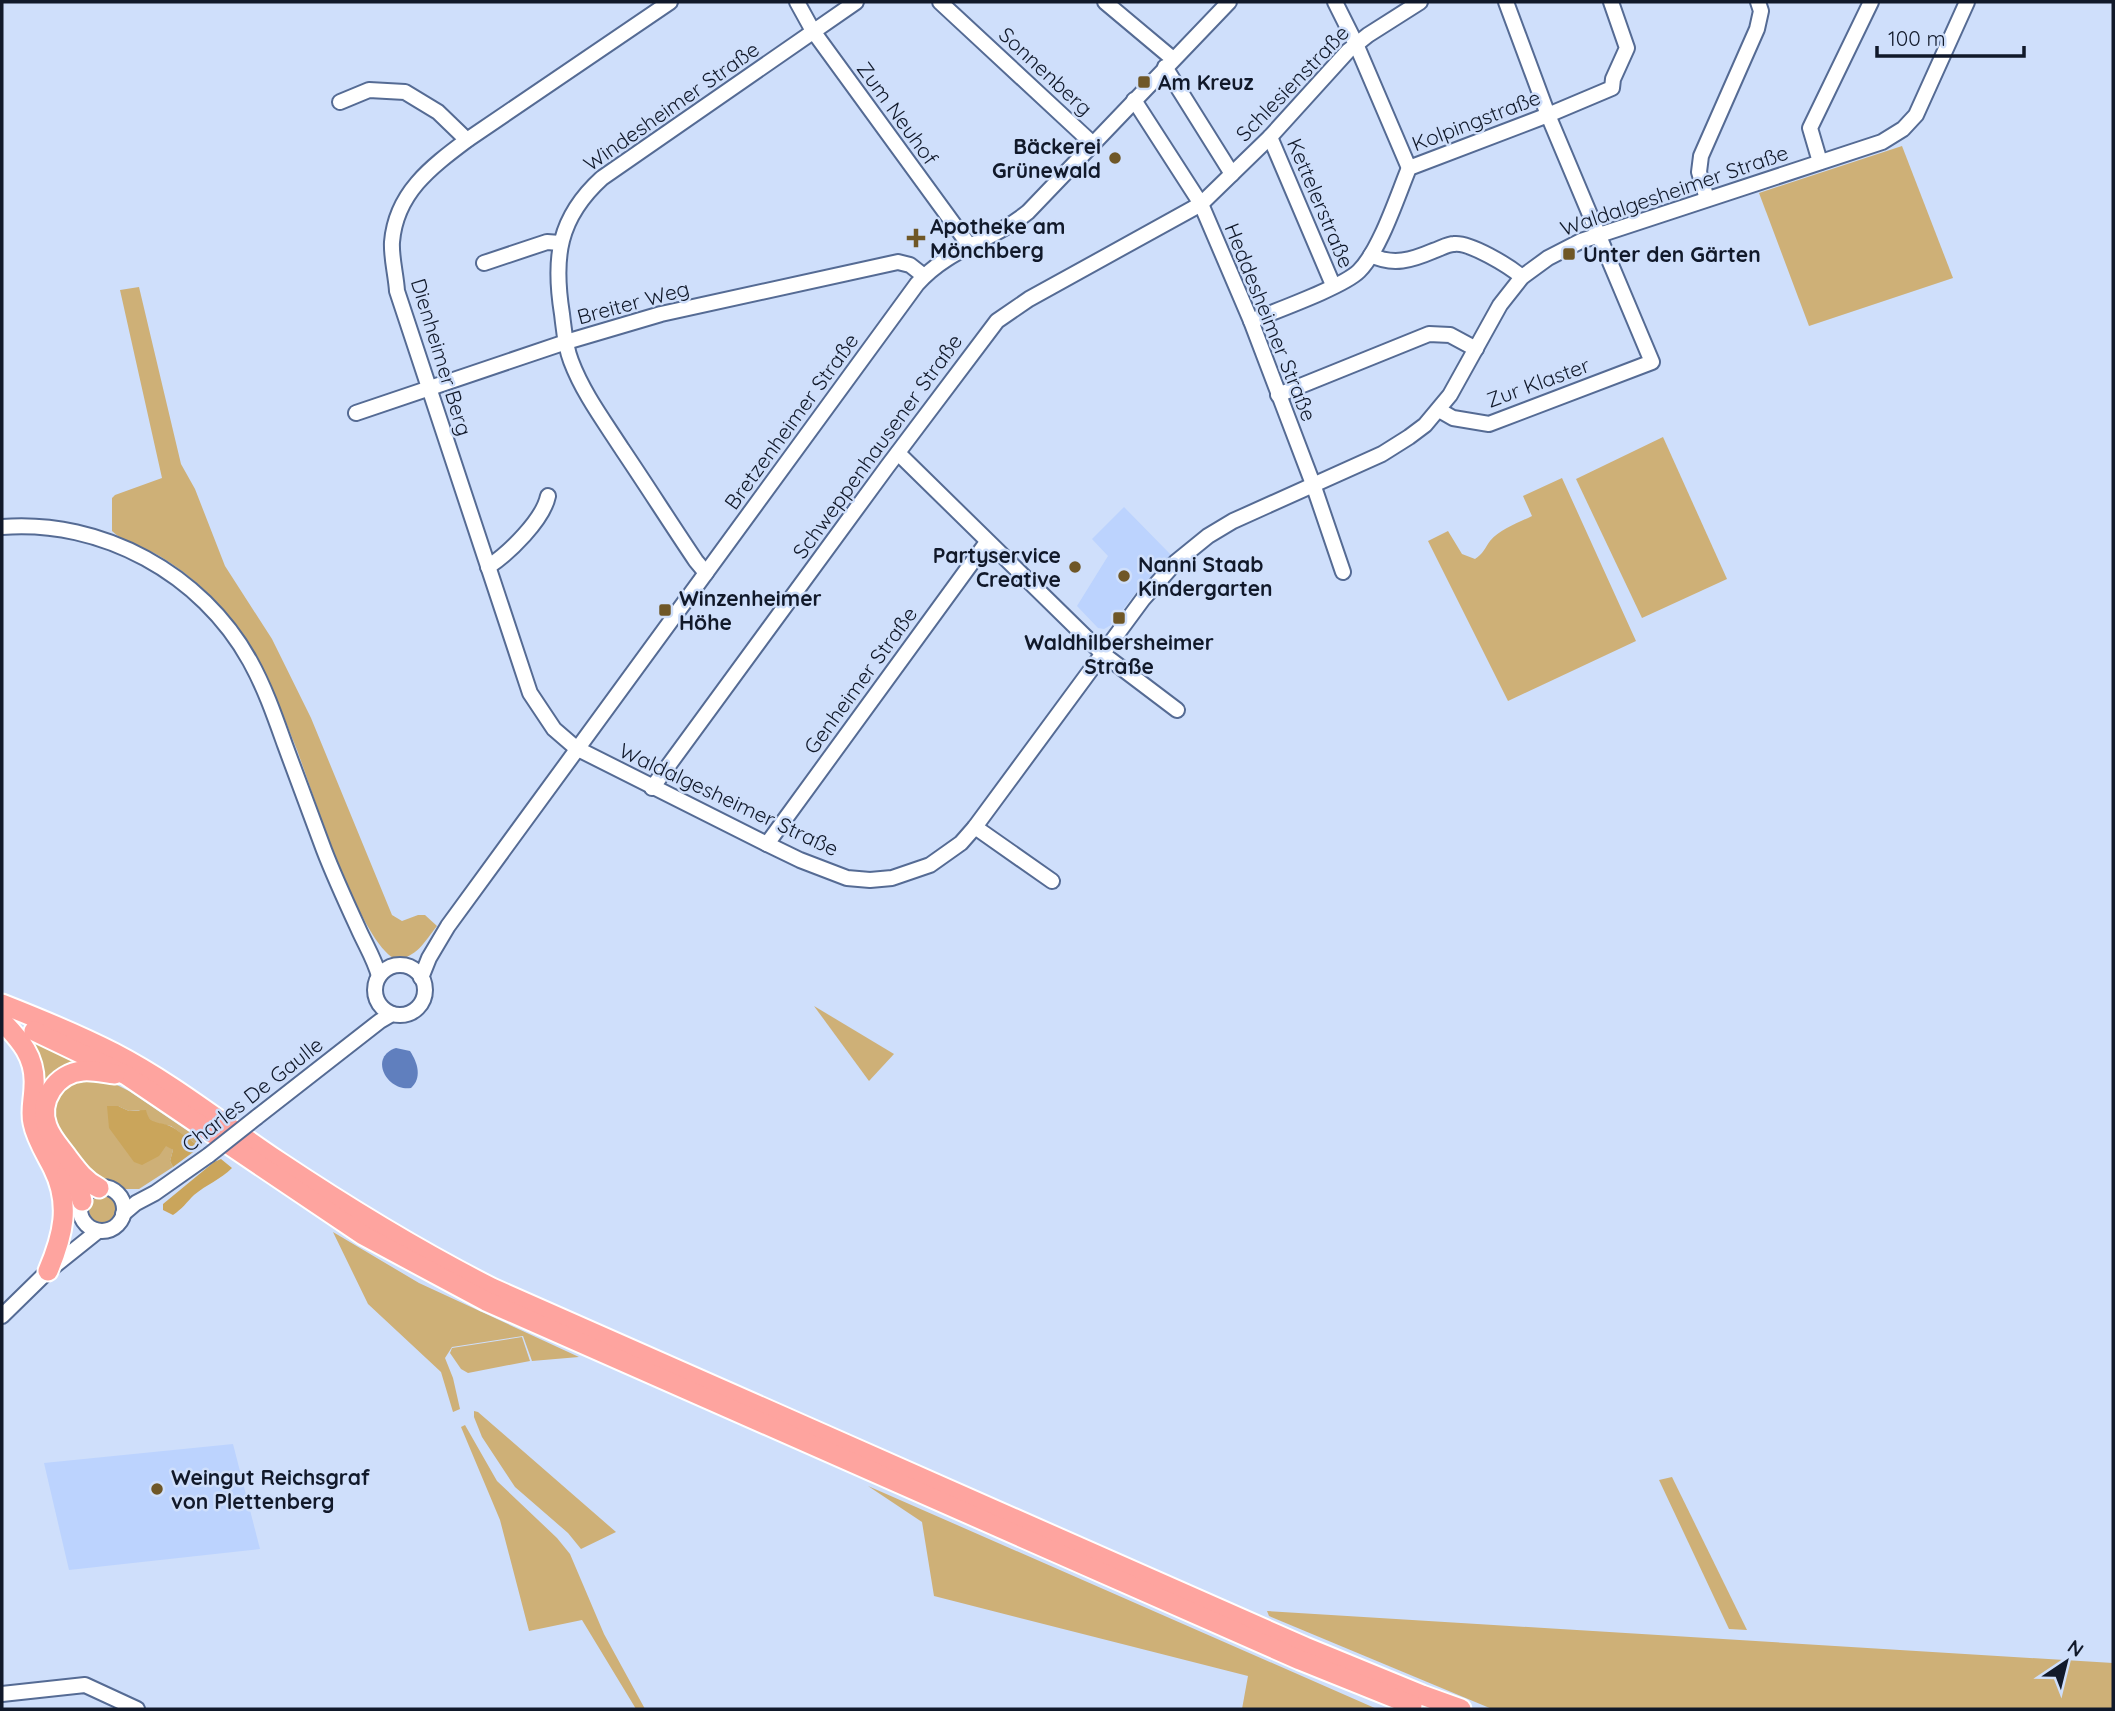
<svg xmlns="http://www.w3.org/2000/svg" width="2115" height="1711" font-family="Quicksand,sans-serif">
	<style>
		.built { fill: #bcd3fe }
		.green { fill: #ceb077 }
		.forest { fill: #caa55b }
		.water { fill: #607fbe }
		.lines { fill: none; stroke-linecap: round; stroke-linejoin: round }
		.minor-casing { stroke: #556b94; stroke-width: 18 }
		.highway-casing { stroke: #fff; stroke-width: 23 }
		.minor { stroke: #fff; stroke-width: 14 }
		.highway { stroke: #fea49f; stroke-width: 19 }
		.minor-bridge-casing { stroke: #556b94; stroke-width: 18; stroke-linecap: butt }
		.minor-bridge { stroke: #fff; stroke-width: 14 }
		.poi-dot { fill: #6f5727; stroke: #cfdffb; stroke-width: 2.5 }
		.labels { text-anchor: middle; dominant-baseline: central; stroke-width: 5; stroke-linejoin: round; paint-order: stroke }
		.street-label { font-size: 21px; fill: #11192a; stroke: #cfdffb }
		.poi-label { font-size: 21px; font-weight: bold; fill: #11192a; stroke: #cfdffb; text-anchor: start }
	</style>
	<rect width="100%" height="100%" fill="#cfdffb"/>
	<!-- built -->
	<g class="built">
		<polygon points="1124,507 1171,555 1134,595 1111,625 1104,629 1098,628 1077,606 1108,556 1092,539"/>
		<polygon points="233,1444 260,1549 69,1570 44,1463"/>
	</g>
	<!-- green -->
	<g class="green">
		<polygon points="1902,146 1953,278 1809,326 1759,193"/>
		<path d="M139,287L181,464L195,489L225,566L272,639L311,718L392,915L402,921L418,915H425L437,926C425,941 416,959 395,959C359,940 313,793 297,750C284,717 271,684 254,653C233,613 194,575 154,553C140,546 123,542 112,531V498L115,495L162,478L120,290Z"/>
		<polygon points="1663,437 1727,579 1642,618 1576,479"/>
		<path d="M1562,478L1636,641L1508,701L1428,541L1448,531L1462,554L1475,559C1483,554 1485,548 1490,541C1500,529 1518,523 1532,516L1523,496Z"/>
		<polygon points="814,1006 894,1054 869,1081"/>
		<polygon points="23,1033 87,1063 44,1092"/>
		<path d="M81,1077L111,1082L129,1091L204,1142L200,1147L171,1126L155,1123L139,1110L129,1111L118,1106L173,1150L170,1161L173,1167L139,1189H124L97,1180L51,1122C54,1091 54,1092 81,1077Z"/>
		<circle cx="103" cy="1210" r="14"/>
		<polygon points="333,1232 419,1283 579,1357 532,1361 523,1336 452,1347 445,1358 453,1378 460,1409 453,1412 441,1372 368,1304"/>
		<polygon points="522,1337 530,1361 468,1373 461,1369 450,1353 452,1348"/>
		<polygon points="474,1411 478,1412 616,1532 581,1549 568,1533 515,1487 482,1437 474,1417"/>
		<polygon points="465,1425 497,1481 557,1538 570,1554 604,1634 645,1709 636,1709 582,1620 529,1631 500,1520 461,1427"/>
		<polygon points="1672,1477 1747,1630 1729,1629 1659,1480"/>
		<polygon points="868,1486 1377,1709 1242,1709 1248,1676 934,1596 922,1522"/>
		<polygon points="1267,1611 2113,1663 2113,1709 1492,1709 1269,1616"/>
	</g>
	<!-- forest -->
	<g class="forest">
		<path d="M107,1106H118L129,1111L146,1110C149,1126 161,1121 172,1127C181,1132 191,1141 200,1147L173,1167L170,1161L173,1150L166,1146L159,1156L142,1165L134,1162L109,1128Z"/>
		<path d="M221,1159L232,1168C221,1179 206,1185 194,1195C187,1202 182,1209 173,1215L163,1210V1204L214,1162Z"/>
	</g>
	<!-- water -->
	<path class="water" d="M396,1048L410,1051C418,1063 422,1078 411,1088C387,1092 368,1057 396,1048Z"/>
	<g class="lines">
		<defs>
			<g id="minor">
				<path d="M670,2L467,140C431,167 396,193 392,242C391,257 396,275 397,291L530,693L554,729L576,748L767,844L800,860L847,878L870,880L892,878L930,865L961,843L975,827L1143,599L1176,562L1208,536L1233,521L1382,454L1409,437L1425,425L1450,395L1500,305L1522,277L1548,258L1581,241L1882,142L1903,129L1916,115L1967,2"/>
				<polyline points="797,2 813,31 969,245"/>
				<polyline points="940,2 1093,144"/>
				<polyline points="1105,2 1173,59"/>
				<polyline points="1335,2 1356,44 1409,168"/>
				<polyline points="1165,67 1232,174"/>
				<polyline points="1134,100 1201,204 1251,321 1313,484 1343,572"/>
				<polyline points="340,102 369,90 405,92 438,112 467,140"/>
				<polyline points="1270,137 1333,285"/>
				<polyline points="1820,162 1810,128 1871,2"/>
				<polyline points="1707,199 1699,172 1701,156 1757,29 1761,11 1758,2"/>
				<path d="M1371,255C1393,266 1412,260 1433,251C1440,249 1447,244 1454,244C1470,242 1509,266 1522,277"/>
				<polyline points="484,263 547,242 560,243"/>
				<path d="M1251,321C1275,311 1343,287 1359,271C1380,250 1397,197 1409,168L1548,115L1612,88L1613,79L1627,48L1611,2"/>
				<polyline points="1278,395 1429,334 1450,335 1476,349"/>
				<polyline points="1439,410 1453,418 1489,424 1652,362 1548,115 1506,2"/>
				<polyline points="356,413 566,342 661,314 898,262 910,265 924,276"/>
				<polyline points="898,453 1103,654 1177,710"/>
				<path d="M2,527C102,519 202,574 250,661C265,688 275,717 285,745C298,780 311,815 324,850C334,876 346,902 358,928C365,944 375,960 379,976"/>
				<path d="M488,567C509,553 543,520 548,496"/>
				<path d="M706,573L696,561C671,524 647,486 622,449C604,421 583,393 571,361C565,346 564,330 562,314C553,258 558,218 602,178L856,2"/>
				<polyline points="652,788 887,467 997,321 1029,299 1201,204 1270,137 1348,51 1368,35 1420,2"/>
				<polyline points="975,827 1052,881"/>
				<polyline points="767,844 987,542"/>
				<circle cx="400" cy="990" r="25"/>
				<path d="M421,978L429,958L448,926L917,284C950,247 991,242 1028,212L1229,2"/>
				<polyline points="257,1117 380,1021 392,1014"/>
				<circle cx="102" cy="1209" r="22"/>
				<polyline points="123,1214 136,1203 155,1193 209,1155"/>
				<polyline points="2,1316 48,1271 98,1231"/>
				<polyline points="2,1694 85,1685 137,1709"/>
			</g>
			<g id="highway">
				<path d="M2,1004C40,1019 77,1034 114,1053C172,1083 224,1125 278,1161C347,1207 417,1250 492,1288L1305,1647L1422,1695L1461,1709"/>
				<path d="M2,1021C20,1040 36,1057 34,1086C34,1098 30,1111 33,1123C36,1139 46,1154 53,1168C71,1204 63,1236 48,1271"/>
				<polyline points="34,1031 126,1075 363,1235 486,1301 1300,1660 1412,1705"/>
				<polyline points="67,1172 79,1189 82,1201"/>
				<path d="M99,1188C85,1181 77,1170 68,1158C61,1148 51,1138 47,1126C38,1101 56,1073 83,1071C93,1070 105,1073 115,1074"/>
			</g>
		</defs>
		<!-- minor casing -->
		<use href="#minor" class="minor-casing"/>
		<!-- highway casing -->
		<use href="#highway" class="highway-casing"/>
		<!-- minor -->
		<use href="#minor" class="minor"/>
		<!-- highway -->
		<use href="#highway" class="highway"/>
		<defs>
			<polyline id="minor-bridge" points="209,1155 257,1117"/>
		</defs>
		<!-- minor-bridge casing -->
		<use href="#minor-bridge" class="minor-bridge-casing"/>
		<!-- minor-bridge -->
		<use href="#minor-bridge" class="minor-bridge"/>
	</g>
	<!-- markers -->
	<g class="poi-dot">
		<rect x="1137" y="75" width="14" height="14" rx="3.5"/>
		<circle cx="1115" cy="158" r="7"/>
		<path d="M912.5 227.5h7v7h7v7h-7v7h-7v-7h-7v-7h7z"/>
		<rect x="1562" y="247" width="14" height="14" rx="3.5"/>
		<circle cx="1075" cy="567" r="7"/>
		<circle cx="1124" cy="576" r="7"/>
		<rect x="658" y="603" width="14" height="14" rx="3.5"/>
		<rect x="1112" y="611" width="14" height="14" rx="3.5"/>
		<circle cx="157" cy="1489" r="7"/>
	</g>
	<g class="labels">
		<!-- street labels -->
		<g class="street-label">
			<text transform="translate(1046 71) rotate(43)">Sonnenberg</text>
			<text transform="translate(1292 83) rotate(-46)">Schlesienstraße</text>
			<text transform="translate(671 106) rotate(-35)">Windesheimer Straße</text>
			<text transform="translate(898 113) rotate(54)">Zum Neuhof</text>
			<text transform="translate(1476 120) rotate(-21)">Kolpingstraße</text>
			<text transform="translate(1674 190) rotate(-19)">Waldalgesheimer Straße</text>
			<text transform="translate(1321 203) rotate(67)">Kettelerstraße</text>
			<text transform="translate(633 302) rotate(-15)">Breiter Weg</text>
			<text transform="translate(1271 322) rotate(68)">Heddesheimer Straße</text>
			<text transform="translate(442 357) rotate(73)">Dienheimer Berg</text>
			<text transform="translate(1538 382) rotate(-20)">Zur Klaster</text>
			<text transform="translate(791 421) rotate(-54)">Bretzenheimer Straße</text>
			<text transform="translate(877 446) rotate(-54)">Schweppenhausener Straße</text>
			<text transform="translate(860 680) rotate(-54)">Genheimer Straße</text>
			<text transform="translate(729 799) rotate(25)">Waldalgesheimer Straße</text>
			<text transform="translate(252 1094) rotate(-38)">Charles De Gaulle</text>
		</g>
		<!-- poi labels -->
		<g class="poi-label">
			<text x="1158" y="82">Am Kreuz</text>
			<text x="1101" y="146" text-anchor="end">Bäckerei<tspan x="1101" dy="24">Grünewald</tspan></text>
			<text x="930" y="226">Apotheke am<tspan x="930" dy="24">Mönchberg</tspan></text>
			<text x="1583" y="254">Unter den Gärten</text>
			<text x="1061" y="555" text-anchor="end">Partyservice<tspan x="1061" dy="24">Creative</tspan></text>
			<text x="1138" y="564">Nanni Staab<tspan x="1138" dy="24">Kindergarten</tspan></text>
			<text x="679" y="598">Winzenheimer<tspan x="679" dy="24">Höhe</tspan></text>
			<text x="1119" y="642" text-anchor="middle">Waldhilbersheimer<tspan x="1119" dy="24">Straße</tspan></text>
			<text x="171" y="1477">Weingut Reichsgraf<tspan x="171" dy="24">von Plettenberg</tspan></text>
		</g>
	</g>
	<!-- border -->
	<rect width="2115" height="1711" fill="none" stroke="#11192a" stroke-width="7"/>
	<!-- north arrow -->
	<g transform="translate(2066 1662) rotate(35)" stroke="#cfdffb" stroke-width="5" paint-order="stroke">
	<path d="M0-5L12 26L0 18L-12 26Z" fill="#11192a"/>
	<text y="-10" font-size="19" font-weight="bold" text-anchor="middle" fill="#11192a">N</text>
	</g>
	<!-- scale -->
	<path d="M1877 46v10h147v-10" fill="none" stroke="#11192a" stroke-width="3.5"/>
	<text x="1888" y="46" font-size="21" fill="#11192a" stroke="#cfdffb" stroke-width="5" paint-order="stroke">100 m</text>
</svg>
